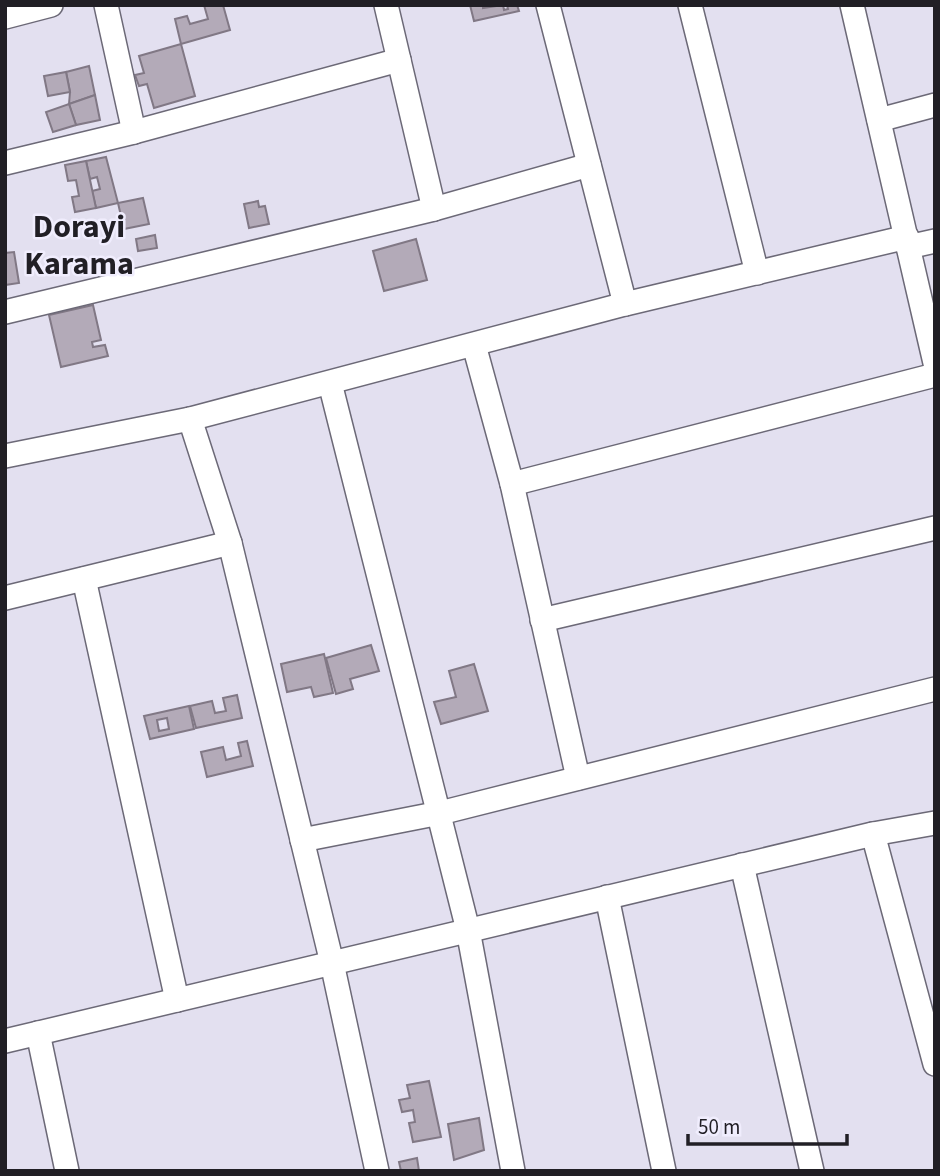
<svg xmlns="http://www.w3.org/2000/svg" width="940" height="1176" font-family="'Source Sans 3',sans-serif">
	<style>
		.building { fill: #b3aab8; stroke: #817885; stroke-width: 2; fill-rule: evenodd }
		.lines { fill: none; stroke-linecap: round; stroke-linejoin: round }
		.minor-casing { stroke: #6c6977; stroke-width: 26 }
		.minor { stroke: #fff; stroke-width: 23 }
		.labels { text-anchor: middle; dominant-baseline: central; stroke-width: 5; stroke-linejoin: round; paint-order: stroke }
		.district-label { font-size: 32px; font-weight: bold; fill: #211f25; stroke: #f0edfd }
	</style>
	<rect width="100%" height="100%" fill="#e3e0f0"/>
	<!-- building -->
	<g class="building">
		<polygon points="204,5 223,5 230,30 181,44 175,19 187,16 190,24 208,19"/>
		<polygon points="470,5 483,5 483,8 503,5 504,10 508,9 507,5 517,5 519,11 474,21"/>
		<polygon points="181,44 195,96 154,108 147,84 139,86 135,75 144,73 139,56"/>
		<polygon points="89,66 95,95 69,104 70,92 66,72"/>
		<polygon points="66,72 70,92 48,96 44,76"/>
		<polygon points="95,95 100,120 76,125 69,104"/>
		<polygon points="69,104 76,125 53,132 46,112"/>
		<polygon points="106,157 118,203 96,208 92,191 100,189 97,177 90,179 86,161"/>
		<polygon points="86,161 96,208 75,212 72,197 79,196 76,180 68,181 65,165"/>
		<polygon points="143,198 149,224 124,229 118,203"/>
		<polygon points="258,201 259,207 265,206 269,224 249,228 244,204"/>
		<polygon points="155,235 157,248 138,251 136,239"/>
		<polygon points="416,239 427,280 384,291 373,251"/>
		<polygon points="14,252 19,283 5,285 5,253"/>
		<polygon points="93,305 101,340 92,342 93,347 105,345 108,356 61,367 49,315"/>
		<polygon points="371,645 379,671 350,679 353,689 336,694 326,658"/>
		<polygon points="324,654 333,693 314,697 311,687 287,692 281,664"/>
		<polygon points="474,664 488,711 441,724 434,702 456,697 449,671"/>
		<polygon points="237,695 242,718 196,728 190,706 212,701 215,713 226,711 223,698"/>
		<path d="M189,706L194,729L150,739L144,716ZM167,718L169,729L159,731L157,720Z"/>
		<polygon points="247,741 253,766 207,777 201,752 223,747 226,760 241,756 238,743"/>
		<polygon points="429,1081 441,1137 413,1142 409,1123 415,1122 413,1110 402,1112 399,1100 410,1098 407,1085"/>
		<polygon points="479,1118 484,1150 454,1160 448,1124"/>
		<polygon points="417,1158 419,1171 401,1171 399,1162"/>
	</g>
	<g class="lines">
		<defs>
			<g id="minor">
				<polyline points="106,5 134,132"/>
				<polyline points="386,5 434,209"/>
				<polyline points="548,5 625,304"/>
				<polyline points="690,5 757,273"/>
				<polyline points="852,5 935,363"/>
				<polyline points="5,17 51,5"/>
				<polyline points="879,120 935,105"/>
				<polyline points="5,163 134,132 399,60"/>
				<polyline points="908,247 935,241"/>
				<polyline points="5,312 434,209 589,165"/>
				<polyline points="474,345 512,484 578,778"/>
				<polyline points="330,383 468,930 513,1171"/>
				<polyline points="190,419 230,543 332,963 377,1171"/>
				<polyline points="5,456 190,419 625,304 907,237"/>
				<polyline points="512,484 935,375"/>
				<polyline points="84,579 177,1000"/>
				<polyline points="5,598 230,543"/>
				<polyline points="542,620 935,528"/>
				<polyline points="873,834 935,1064"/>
				<polyline points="302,840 440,813 935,689"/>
				<polyline points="742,865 812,1171"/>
				<polyline points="607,897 664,1171"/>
				<polyline points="38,1033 67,1171"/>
				<polyline points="5,1041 873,834 935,823"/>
			</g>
		</defs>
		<!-- minor casing -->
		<use href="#minor" class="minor-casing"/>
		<!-- minor -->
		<use href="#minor" class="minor"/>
	</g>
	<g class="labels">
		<!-- district labels -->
		<g class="district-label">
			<text x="79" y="227">Dorayi<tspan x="79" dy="37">Karama</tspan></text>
		</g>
	</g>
	<!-- border -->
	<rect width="940" height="1176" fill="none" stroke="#211f25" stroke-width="14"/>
	<!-- scale -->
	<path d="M688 1134v10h159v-10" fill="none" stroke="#211f25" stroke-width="3.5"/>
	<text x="698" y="1134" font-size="21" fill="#211f25" stroke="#f0edfd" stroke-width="5" paint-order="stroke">50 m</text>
</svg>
